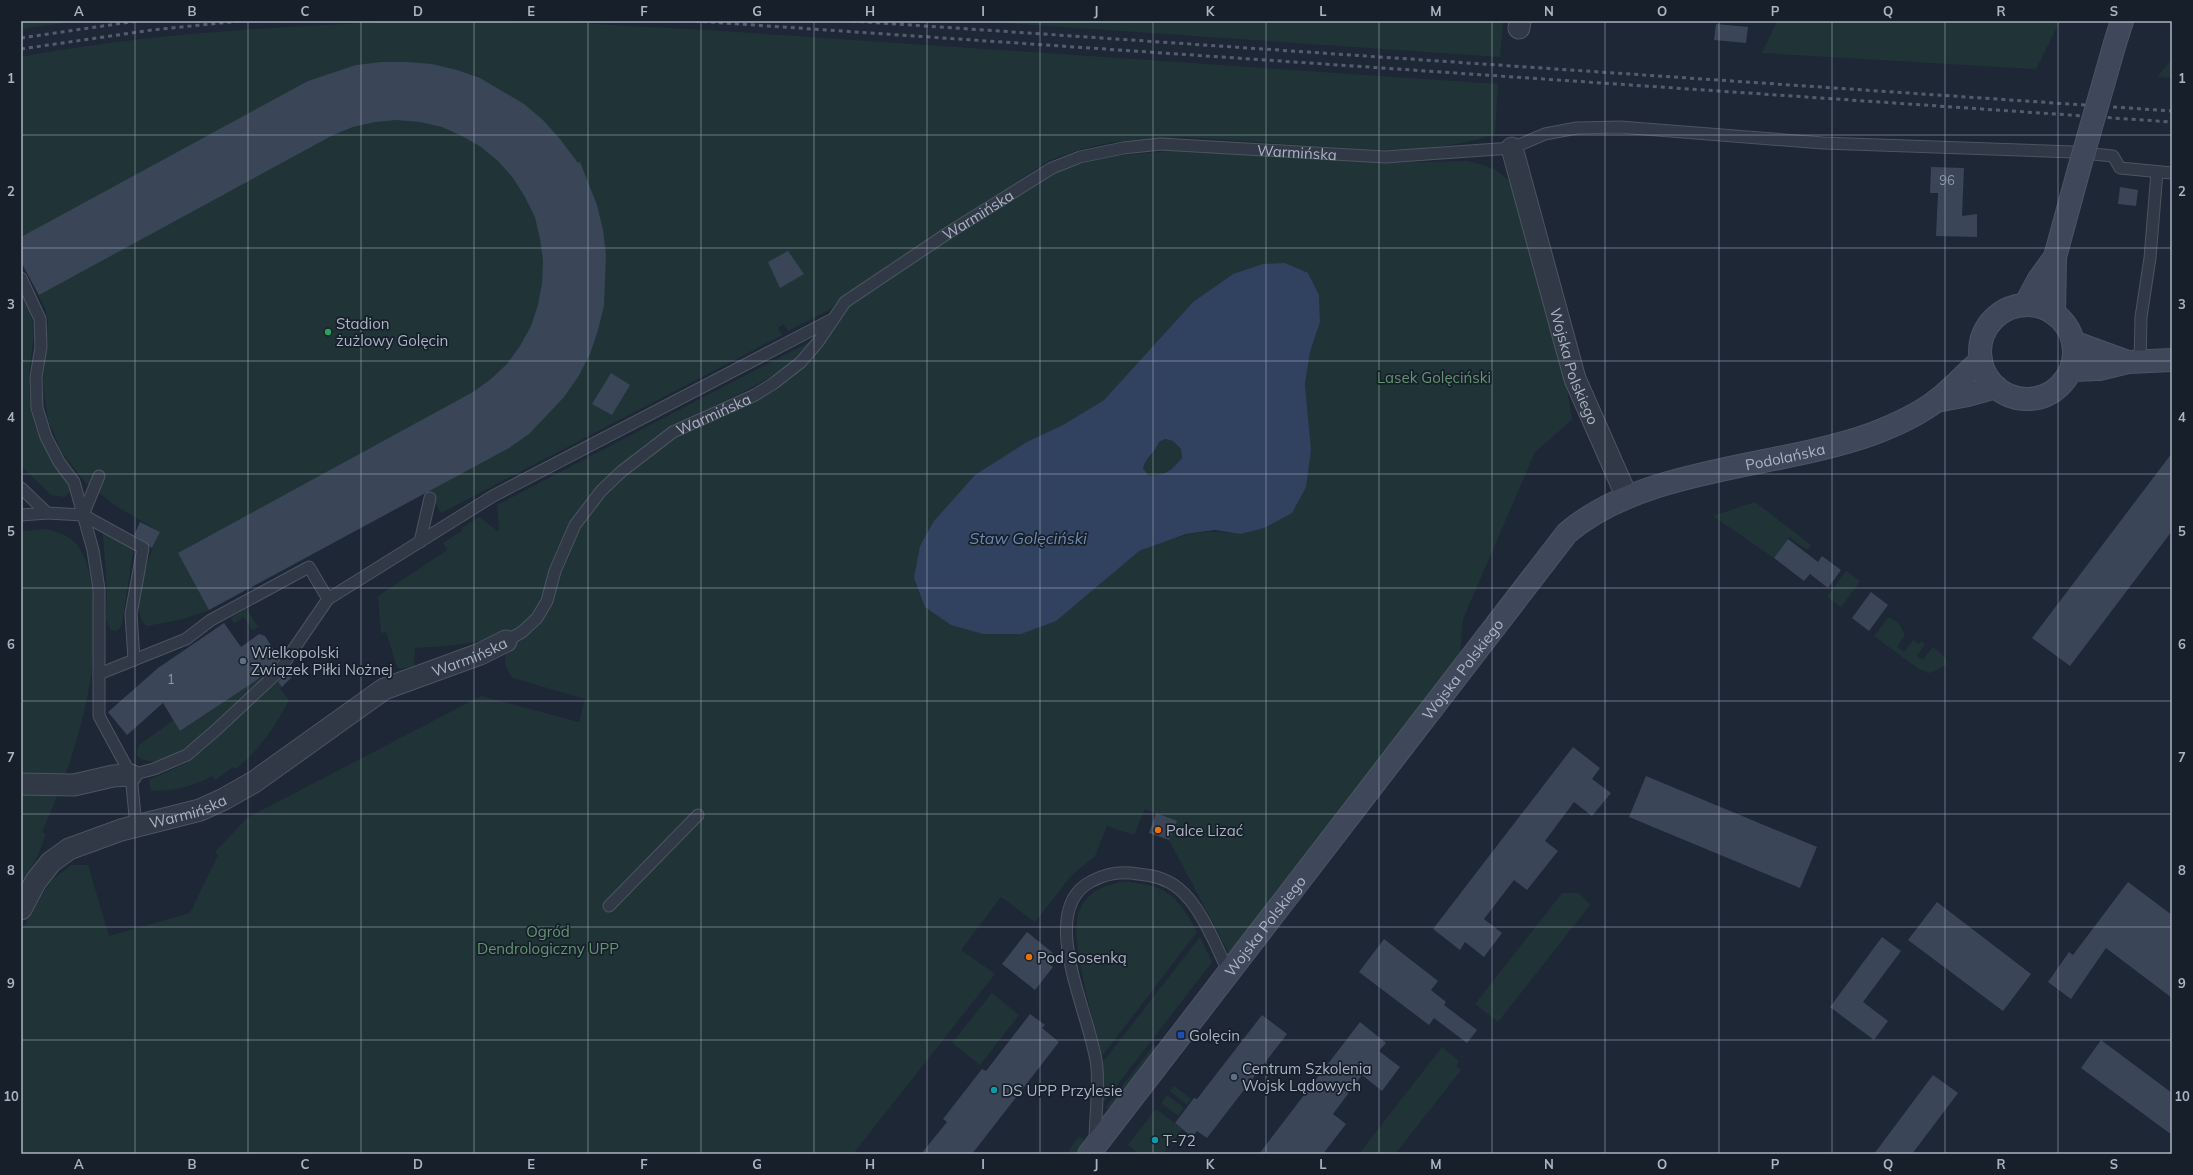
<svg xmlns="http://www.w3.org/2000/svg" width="2193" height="1175" font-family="Mulish,sans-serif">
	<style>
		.green { fill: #203437; fill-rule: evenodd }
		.water { fill: #30425f; fill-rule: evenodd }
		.building { fill: #3a4557 }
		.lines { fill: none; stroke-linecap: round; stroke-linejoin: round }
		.lane-casing { stroke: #4c5462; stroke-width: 13 }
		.street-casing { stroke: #4c5462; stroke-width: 23 }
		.secondary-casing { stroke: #4c5462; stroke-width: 24 }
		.lane { stroke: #313947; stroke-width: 11 }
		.street { stroke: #313947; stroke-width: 21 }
		.secondary { stroke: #3f485a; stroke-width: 22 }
		.rail { stroke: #535d6e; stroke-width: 3; stroke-dasharray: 4 4; stroke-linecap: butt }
		.secondary-bridge-casing { stroke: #4c5462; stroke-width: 24; stroke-linecap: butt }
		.secondary-bridge { stroke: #3f485a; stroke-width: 22 }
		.grid { fill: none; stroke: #abb4c4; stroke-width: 1; stroke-opacity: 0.55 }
		.leisure-dot { fill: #2e9e5b; stroke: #171f2b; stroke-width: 1.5 }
		.service-dot { fill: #5c6f8a; stroke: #171f2b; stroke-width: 1.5 }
		.food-dot { fill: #e8710a; stroke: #171f2b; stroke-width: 1.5 }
		.transit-dot { fill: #1a4fb4; stroke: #171f2b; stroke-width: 1.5 }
		.culture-dot { fill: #0f9aa8; stroke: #171f2b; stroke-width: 1.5 }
		.labels { text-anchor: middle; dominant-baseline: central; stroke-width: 3.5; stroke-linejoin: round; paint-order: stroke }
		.number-label { font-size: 13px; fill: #8f98a9 }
		.street-label { font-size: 15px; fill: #abb4c4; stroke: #171f2b }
		.poi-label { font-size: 15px; fill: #abb4c4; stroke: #171f2b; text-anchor: start }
		.park-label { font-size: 15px; fill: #629570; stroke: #171f2b }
		.water-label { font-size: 16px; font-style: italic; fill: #7189af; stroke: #171f2b }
		.neatline { fill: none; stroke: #abb4c4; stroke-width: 1.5 }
		.grid-label { font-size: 13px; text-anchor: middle; font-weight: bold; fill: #abb4c4 }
	</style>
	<rect width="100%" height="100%" fill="#1e2736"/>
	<!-- green -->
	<g class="green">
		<polygon points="21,21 77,21 21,29"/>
		<path d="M406,21L575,23L722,31L1498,84L1495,134C1460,147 1415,149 1379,150L1179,137L1113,142L1081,149L1050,160L841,297L831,309L788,331L784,324L778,328L782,335L441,513L428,491L209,610L183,619L147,626C126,611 151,550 160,532L116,506L84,481L62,453L48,420L43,384L48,321L45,308L21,262V57C147,33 277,27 406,21Z"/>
		<polygon points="977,21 1503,21 1500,57"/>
		<polygon points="1777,21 2060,21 2036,69 1762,53"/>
		<polygon points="2172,59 2172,78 2157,77"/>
		<path d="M1180,150L1218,151L1378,163L1467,161L1480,164L1496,170L1512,183L1566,383L1572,420L1535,452L1463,619L1460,656L1230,955L1169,840L1176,821L1145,809L1134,835L1107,826L1095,856L1071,876L1035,922L1001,897L961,950L995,974L853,1154H21V931L51,881L71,865H88L109,936L190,913L218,855L215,852L247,818L481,696L579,722L585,699L513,678C504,667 504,661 507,648C519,640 534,632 542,620C553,605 555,588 560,572C566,550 579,529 593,511C643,444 724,410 796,372C807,362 818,352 827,340C835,329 839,316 848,305L950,237L1055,172L1085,163L1115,156ZM1308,273L1319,296L1320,322L1310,352L1305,384L1311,450L1240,534C1196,528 1179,536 1139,551L1063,425L1104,400L1193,302L1233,274Z"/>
		<path d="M21,292C42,329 30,344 29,383C28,423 46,456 69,486L70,491L65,497L51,495L21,466Z"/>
		<path d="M815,339C768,396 687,406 633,455C619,468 607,484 595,498C587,506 576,515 570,525C562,538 555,553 550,569C543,589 541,610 523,624C497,644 447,646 415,648L414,666L401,669L397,667L386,632L381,633L378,596L447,550L443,543L463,530L462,528L479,517L499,532L497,505Z"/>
		<path d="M1165,439L1173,441L1181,449L1182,458C1172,470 1164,477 1148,475L1143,468C1146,457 1155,453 1159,442Z"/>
		<polygon points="1755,502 1811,545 1807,550 1789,537 1774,558 1713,516"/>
		<path d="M46,529C55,531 63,534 71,539C84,549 88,567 91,582C105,666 76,756 42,832L46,834L37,857L21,886V531Z"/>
		<polygon points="103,532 131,547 133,552 122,624 119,629 115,631 110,629 106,619 107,592"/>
		<polygon points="1846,571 1860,581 1841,607 1827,597"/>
		<polygon points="246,608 258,627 252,630 244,617 234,623 231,618"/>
		<polygon points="1889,617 1899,624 1905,635 1897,647 1904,652 1913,640 1919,644 1921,641 1925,644 1917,656 1923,660 1933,647 1946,658 1946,665 1930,673 1919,669 1874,636"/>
		<path d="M274,668C250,690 192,751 163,760C155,762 144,762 137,756V750L140,744L174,720L181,731Z"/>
		<path d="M276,680L282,687L280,689L289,700C275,727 260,749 236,769L233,767L215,780L212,776C192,787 174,791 151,791L149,780L187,763L204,750Z"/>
		<path d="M1121,882C1164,883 1178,895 1197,932L1102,1056C1095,1025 1070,943 1078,915C1084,894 1101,886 1121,882Z"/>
		<polygon points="1562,893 1579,893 1590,905 1498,1022 1475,1004"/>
		<polygon points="1200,937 1212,962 1104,1102 1103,1062"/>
		<polygon points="992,993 1019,1015 980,1065 952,1043"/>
		<polygon points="1154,1045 1159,1047 1120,1099 1107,1109 1106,1107"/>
		<polygon points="1442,1047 1459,1061 1456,1066 1461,1070 1395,1154 1359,1154"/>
		<polygon points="1174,1086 1191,1099 1187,1105 1170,1091"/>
		<polygon points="1167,1095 1184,1108 1178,1116 1161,1103"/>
		<polygon points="1156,1109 1182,1129 1163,1154 1140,1154 1128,1145"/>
		<polygon points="1078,1137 1083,1138 1084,1144 1079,1154 1067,1154"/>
	</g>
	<!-- water -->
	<path class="water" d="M1285,263L1308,273L1319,295L1320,322L1310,352L1305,384L1311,450L1306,487L1292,513L1264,528L1240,534L1215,530L1186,534L1139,551L1056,621L1021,634H983L951,625L925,607L914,578L920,546L934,521L975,475L1027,442L1063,425L1104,400L1193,302L1233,274L1263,264ZM1165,439L1173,441L1181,449L1182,458C1172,470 1164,477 1148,475L1143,468C1146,457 1155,453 1159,442Z"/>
	<!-- building -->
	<g class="building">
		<polygon points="1716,24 1748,27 1746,43 1714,40"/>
		<polygon points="381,62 407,62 432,64 457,70 480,78 524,104 543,120 560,139 578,163 580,162 597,205 603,230 606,255 604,306 598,330 590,354 578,377 564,397 529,434 509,448 209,610 178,553 473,392 491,379 507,364 520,346 531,326 538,305 542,283 543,261 540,239 535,217 525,197 513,178 498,161 481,147 462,136 442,127 420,122 397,120 375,122 353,127 333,135 39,295 21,262 21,237 308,81 356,65"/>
		<polygon points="1931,167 1964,168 1962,216 1977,214 1977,237 1936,236 1938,193 1930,193"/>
		<polygon points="2120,187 2138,190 2136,206 2118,204"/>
		<polygon points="788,251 804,274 780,288 768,262"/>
		<polygon points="611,373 630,385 612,415 592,404"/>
		<polygon points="2172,453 2172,531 2070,666 2032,638"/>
		<polygon points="140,522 160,532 152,548 134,535"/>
		<polygon points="1788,539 1818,562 1822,556 1841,570 1828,588 1810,574 1804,581 1774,558"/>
		<polygon points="1871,592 1888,605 1869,631 1852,618"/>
		<polygon points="224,623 241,647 259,634 265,636 279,658 273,667 254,682 180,731 163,703 127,735 108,712 158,668"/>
		<polygon points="288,670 292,677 282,687 278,682"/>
		<polygon points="1573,747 1600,768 1592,779 1611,793 1592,816 1574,802 1545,841 1558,851 1527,890 1514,880 1484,919 1502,933 1484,957 1465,942 1460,950 1433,929"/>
		<polygon points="1646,776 1817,847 1800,888 1629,817"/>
		<polygon points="1156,813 1177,821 1169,840 1149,833"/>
		<polygon points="2128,882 2172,915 2172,998 2106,948 2071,999 2048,982 2069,952 2073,955"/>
		<polygon points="1937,902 2031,974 2003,1011 1908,940"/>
		<polygon points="1027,932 1053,953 1046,962 1053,967 1035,990 1002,964"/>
		<polygon points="1882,937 1901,951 1863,1002 1888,1021 1874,1040 1830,1007"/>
		<polygon points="1384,939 1438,981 1431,990 1446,1002 1444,1005 1477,1030 1467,1043 1434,1018 1429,1025 1359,972"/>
		<polygon points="1030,1014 1045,1025 1042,1028 1059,1042 1007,1109 972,1154 921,1154 947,1122 943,1119 982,1069 986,1071"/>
		<polygon points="1262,1015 1287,1034 1207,1138 1197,1131 1192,1137 1175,1123 1194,1098 1197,1099"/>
		<polygon points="1360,1022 1386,1043 1379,1051 1400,1067 1382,1091 1362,1075 1333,1114 1346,1124 1323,1154 1259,1154"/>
		<polygon points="2101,1040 2172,1093 2172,1135 2081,1068"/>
		<polygon points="1933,1075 1958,1093 1912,1154 1874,1154"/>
	</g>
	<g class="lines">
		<defs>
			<g id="lane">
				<polyline points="21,278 40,319 41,347 36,377 37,408 46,437 59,462 74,482 93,550 99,589 99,716 131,775 136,826"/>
				<polyline points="2140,363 2141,317 2150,258 2157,172"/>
				<polyline points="99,476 83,515 143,548 131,614 134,660"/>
				<polyline points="21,488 47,513 83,515"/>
				<polyline points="21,515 47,513"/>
				<polyline points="420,542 430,498"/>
				<path id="s1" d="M506,641L522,632L537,618L547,601L555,571L575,525L601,491L622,471L673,432L755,395L774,383L801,362L818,342L845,302L948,233L1052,168L1080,157L1123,148L1161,144L1385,157L1512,148L1545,134L1577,128L1620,127L1823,143L2074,152L2113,156L2120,168L2172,173"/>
				<polyline points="99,674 186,639 211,620 309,567 328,599"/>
				<polyline points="131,775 154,769 187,755 216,730 278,672 328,599 493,496 831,320"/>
				<polyline points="609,906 698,815"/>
				<path d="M1095,1143C1095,1118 1099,1092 1097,1068C1094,1021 1033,910 1092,881C1107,873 1121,871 1138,874C1152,875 1167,879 1178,888C1201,906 1216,946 1229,973"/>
			</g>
			<g id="street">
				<polyline points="1519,28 1520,21"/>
				<path id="s2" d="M1512,148L1575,379L1627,497"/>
				<polyline points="21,784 74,785 113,776 131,775"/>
				<path id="s3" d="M21,909L36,881L51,862L69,849L121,830L200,810L224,799L254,782L384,689L480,654L506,641"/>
			</g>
			<g id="secondary">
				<polyline points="2115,43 2122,21"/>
				<polyline points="2025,305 2039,279 2055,257"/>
				<circle cx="2027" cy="352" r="47"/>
				<polyline points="2054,314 2055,257 2079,169"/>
				<polyline points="2073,342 2128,362"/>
				<polyline points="2071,370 2099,369 2128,362 2172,360"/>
				<polyline points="1936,401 1968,395 1996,387"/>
				<path id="s4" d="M1089,1154L1567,533C1644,467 1778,468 1872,434C1893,426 1918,415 1936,401C1951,390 1966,373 1981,360"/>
			</g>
		</defs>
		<!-- lane casing -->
		<use href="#lane" class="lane-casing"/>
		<!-- street casing -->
		<use href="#street" class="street-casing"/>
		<!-- secondary casing -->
		<use href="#secondary" class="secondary-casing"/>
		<!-- lane -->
		<use href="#lane" class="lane"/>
		<!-- street -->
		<use href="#street" class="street"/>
		<!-- secondary -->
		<use href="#secondary" class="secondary"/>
		<!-- rail -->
		<g class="rail">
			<polyline points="695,21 2172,122"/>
			<polyline points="852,21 2172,111"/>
			<polyline points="21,38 137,21"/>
			<polyline points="21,49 152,30 240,21"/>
		</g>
		<defs>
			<polyline id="secondary-bridge" points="2079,169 2115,43"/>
		</defs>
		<!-- secondary-bridge casing -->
		<use href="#secondary-bridge" class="secondary-bridge-casing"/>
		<!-- secondary-bridge -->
		<use href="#secondary-bridge" class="secondary-bridge"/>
	</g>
	<!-- grid -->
	<path class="grid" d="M135,21V1154M248,21V1154M361,21V1154M474,21V1154M588,21V1154M701,21V1154M814,21V1154M927,21V1154M1040,21V1154M1153,21V1154M1266,21V1154M1379,21V1154M1492,21V1154M1605,21V1154M1719,21V1154M1832,21V1154M1945,21V1154M2058,21V1154M21,135H2172M21,248H2172M21,361H2172M21,474H2172M21,588H2172M21,701H2172M21,814H2172M21,927H2172M21,1040H2172"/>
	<!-- markers -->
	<circle class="leisure-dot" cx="328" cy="332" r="4"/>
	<g class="service-dot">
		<circle cx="243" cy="661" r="4"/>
		<circle cx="1234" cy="1077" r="4"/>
	</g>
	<g class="food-dot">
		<circle cx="1158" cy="830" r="4"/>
		<circle cx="1029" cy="957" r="4"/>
	</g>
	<rect class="transit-dot" x="1177" y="1031" width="8" height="8" rx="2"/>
	<g class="culture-dot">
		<circle cx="994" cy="1090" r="4"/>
		<circle cx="1155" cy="1140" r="4"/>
	</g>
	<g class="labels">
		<!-- number labels -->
		<g class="number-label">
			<text x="1947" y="180">96</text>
			<text x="171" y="679">1</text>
		</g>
		<!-- street labels -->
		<g class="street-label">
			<text stroke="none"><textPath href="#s1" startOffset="992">Warmińska</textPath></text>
			<text stroke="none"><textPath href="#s1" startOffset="656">Warmińska</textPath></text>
			<text stroke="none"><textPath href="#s2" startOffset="227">Wojska Polskiego</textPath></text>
			<text stroke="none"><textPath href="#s1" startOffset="320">Warmińska</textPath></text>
			<text stroke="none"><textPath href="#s4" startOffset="1017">Podolańska</textPath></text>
			<text stroke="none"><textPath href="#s3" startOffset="527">Warmińska</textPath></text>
			<text stroke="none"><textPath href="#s4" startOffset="612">Wojska Polskiego</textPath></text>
			<text stroke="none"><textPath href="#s3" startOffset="203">Warmińska</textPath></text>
			<text stroke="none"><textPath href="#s4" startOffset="288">Wojska Polskiego</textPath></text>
		</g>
		<!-- poi labels -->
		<g class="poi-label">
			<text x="336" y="323">Stadion<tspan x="336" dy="17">żużlowy Golęcin</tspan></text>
			<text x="251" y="652">Wielkopolski<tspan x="251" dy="17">Związek Piłki Nożnej</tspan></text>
			<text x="1166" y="830">Palce Lizać</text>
			<text x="1037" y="957">Pod Sosenką</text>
			<text x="1189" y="1035">Golęcin</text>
			<text x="1242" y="1068">Centrum Szkolenia<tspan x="1242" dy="17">Wojsk Lądowych</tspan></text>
			<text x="1002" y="1090">DS UPP Przylesie</text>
			<text x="1163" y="1140">T-72</text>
		</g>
		<!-- park labels -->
		<g class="park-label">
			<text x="1434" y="377">Lasek Golęciński</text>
			<text x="548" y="931">Ogród<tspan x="548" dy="17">Dendrologiczny UPP</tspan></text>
		</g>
		<!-- water labels -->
		<g class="water-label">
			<text x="1028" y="538">Staw Golęciński</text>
		</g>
	</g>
	<!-- border -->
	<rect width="2193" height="1175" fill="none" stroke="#171f2b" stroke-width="44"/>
	<rect x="22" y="22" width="2149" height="1131" class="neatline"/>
	<g class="grid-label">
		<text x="79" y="16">A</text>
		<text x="192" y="16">B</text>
		<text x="305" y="16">C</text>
		<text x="418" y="16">D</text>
		<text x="531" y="16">E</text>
		<text x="644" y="16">F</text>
		<text x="757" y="16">G</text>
		<text x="870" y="16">H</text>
		<text x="983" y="16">I</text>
		<text x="1096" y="16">J</text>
		<text x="1210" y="16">K</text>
		<text x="1323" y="16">L</text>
		<text x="1436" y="16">M</text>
		<text x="1549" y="16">N</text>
		<text x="1662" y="16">O</text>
		<text x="1775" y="16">P</text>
		<text x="1888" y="16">Q</text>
		<text x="2001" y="16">R</text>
		<text x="2114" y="16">S</text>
		<text x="11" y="83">1</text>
		<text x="2182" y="83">1</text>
		<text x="11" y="196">2</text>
		<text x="2182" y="196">2</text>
		<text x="11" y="309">3</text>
		<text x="2182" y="309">3</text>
		<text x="11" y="422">4</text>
		<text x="2182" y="422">4</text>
		<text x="11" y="536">5</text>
		<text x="2182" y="536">5</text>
		<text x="11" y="649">6</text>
		<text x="2182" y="649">6</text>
		<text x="11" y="762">7</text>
		<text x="2182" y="762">7</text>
		<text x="11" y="875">8</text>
		<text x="2182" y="875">8</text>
		<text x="11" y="988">9</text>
		<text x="2182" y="988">9</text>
		<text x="11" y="1101">10</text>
		<text x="2182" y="1101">10</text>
		<text x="79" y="1169">A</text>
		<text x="192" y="1169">B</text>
		<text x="305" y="1169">C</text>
		<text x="418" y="1169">D</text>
		<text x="531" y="1169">E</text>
		<text x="644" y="1169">F</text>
		<text x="757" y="1169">G</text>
		<text x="870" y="1169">H</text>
		<text x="983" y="1169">I</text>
		<text x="1096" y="1169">J</text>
		<text x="1210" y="1169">K</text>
		<text x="1323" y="1169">L</text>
		<text x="1436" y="1169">M</text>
		<text x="1549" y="1169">N</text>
		<text x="1662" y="1169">O</text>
		<text x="1775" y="1169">P</text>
		<text x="1888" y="1169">Q</text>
		<text x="2001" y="1169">R</text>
		<text x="2114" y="1169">S</text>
	</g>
</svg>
